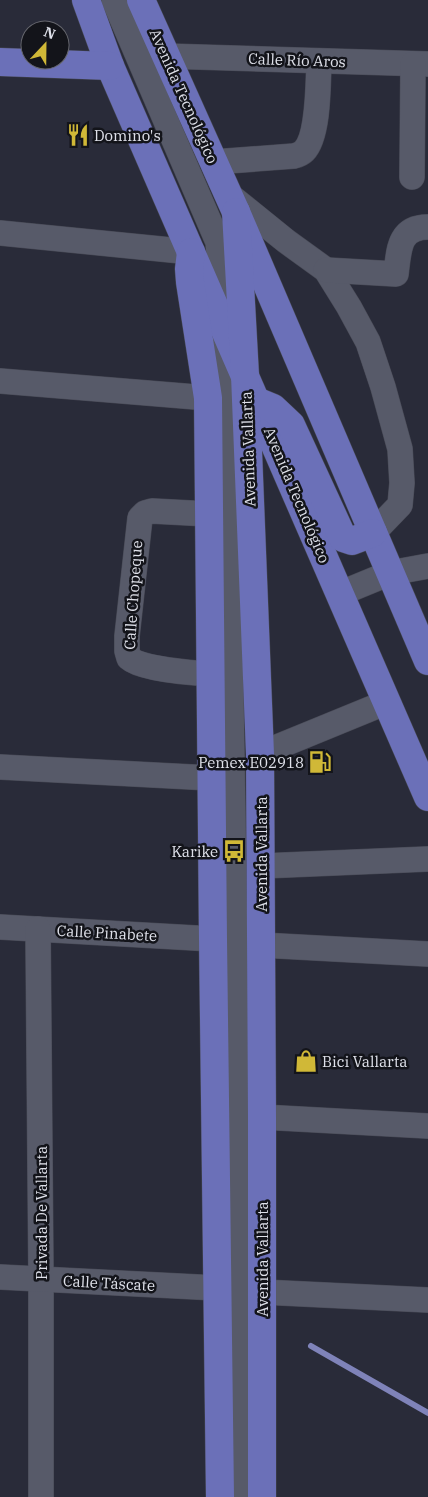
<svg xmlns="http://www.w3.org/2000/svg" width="428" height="1497" font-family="'IBM Plex Serif',serif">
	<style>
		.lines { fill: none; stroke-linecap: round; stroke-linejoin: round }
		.stream { stroke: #7f83b9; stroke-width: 6 }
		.minor-casing { stroke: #474955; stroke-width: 26 }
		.major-casing { stroke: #474955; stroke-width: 29 }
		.minor { stroke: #575a69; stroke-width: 25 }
		.major { stroke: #6b70b8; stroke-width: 28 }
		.labels { text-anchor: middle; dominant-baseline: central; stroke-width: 5; stroke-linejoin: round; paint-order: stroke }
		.street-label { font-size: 15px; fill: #dfe1ea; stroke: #13141a }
		.poi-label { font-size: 15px; fill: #dfe1ea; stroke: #13141a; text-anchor: start }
	</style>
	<rect width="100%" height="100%" fill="#292b39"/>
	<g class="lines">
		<!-- stream -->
		<polyline class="stream" points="311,1346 428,1413"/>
		<defs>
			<g id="minor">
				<polyline points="114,0 218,242 225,331 235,940 241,1497"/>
				<polyline points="165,56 428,64"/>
				<path d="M214,162L294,156C298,155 301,154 304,151C319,136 318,83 319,61"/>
				<polyline points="412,177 413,64"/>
				<polyline points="229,195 286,241 326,270 349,307 368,342 383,387 400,449 402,483 400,505 373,533"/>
				<polyline points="0,233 191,252"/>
				<path d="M326,270L396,274C399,251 398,227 428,227"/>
				<polyline points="0,381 208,398"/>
				<path d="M209,514L152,511L145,513L140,518L127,636V651L129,658C141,669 193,673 212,674"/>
				<polyline points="339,594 390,573 428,566"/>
				<polyline points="260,754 387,702"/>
				<polyline points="0,767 211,778"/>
				<polyline points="262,866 428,859"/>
				<polyline points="0,927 213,939"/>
				<polyline points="38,929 41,1279 41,1497"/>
				<polyline points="261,945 428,954"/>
				<polyline points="262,1117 428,1126"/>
				<polyline points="0,1277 217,1288"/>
				<polyline points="262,1292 428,1300"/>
			</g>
			<g id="major">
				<polyline points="86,0 110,66 428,797"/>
				<polyline points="141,0 236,212 428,661"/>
				<polyline points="0,62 110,66"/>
				<polyline points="236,212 245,375 260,754 262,1117 262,1497"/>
				<polyline points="191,252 189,269 190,282 208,398 213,939 220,1497"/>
				<polyline points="256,401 273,408 291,425 343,538 352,541 373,533"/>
			</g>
		</defs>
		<!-- minor casing -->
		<use href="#minor" class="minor-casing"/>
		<!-- major casing -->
		<use href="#major" class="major-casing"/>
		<!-- minor -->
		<use href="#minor" class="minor"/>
		<!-- major -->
		<use href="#major" class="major"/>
	</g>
	<!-- icons -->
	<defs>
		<symbol id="restaurant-bare" viewBox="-9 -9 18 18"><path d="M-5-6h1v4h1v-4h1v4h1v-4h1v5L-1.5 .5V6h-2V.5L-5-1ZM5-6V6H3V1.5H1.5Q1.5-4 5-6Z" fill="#d0b837" stroke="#13141a" stroke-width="2.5" paint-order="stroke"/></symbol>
		<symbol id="fuel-bare" viewBox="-9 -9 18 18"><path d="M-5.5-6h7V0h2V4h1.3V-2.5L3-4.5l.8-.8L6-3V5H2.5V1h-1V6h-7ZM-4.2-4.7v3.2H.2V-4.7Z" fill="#d0b837" stroke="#13141a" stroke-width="2.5" paint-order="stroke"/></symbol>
		<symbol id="bus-bare" viewBox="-9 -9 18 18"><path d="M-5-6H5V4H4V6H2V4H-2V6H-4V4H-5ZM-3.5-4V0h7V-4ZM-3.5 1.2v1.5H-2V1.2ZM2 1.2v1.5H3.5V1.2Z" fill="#d0b837" stroke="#13141a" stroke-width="2.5" paint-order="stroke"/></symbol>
		<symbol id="shop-bare" viewBox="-9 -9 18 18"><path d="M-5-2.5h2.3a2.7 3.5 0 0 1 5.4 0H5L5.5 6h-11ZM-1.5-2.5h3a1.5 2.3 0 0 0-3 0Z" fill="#d0b837" stroke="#13141a" stroke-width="2.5" paint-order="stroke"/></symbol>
	</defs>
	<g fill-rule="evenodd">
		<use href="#restaurant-bare" x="62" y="119" width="32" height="32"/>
		<use href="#fuel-bare" x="304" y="746" width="32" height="32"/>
		<use href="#bus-bare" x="218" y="835" width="32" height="32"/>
		<use href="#shop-bare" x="290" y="1045" width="32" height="32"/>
	</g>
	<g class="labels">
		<!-- street labels -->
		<g class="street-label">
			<text transform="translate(297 60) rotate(2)">Calle Río Aros</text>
			<text transform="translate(184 96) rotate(66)">Avenida Tecnológico</text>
			<text transform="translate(248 449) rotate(-92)">Avenida Vallarta</text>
			<text transform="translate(297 495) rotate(67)">Avenida Tecnológico</text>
			<text transform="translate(133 595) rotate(-86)">Calle Chopeque</text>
			<text transform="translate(261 854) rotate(-90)">Avenida Vallarta</text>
			<text transform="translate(107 933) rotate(3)">Calle Pinabete</text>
			<text transform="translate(41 1213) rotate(-90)">Privada De Vallarta</text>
			<text transform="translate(262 1259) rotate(-90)">Avenida Vallarta</text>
			<text transform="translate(109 1283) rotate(3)">Calle Táscate</text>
		</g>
		<!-- poi labels -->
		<g class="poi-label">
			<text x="94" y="135">Domino's</text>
			<text x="304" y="762" text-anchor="end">Pemex E02918</text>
			<text x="218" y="851" text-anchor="end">Karike</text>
			<text x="322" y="1061">Bici Vallarta</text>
		</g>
	</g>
	<!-- north arrow -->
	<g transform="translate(45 45) rotate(22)"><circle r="24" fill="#13141a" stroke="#65666d"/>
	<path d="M0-4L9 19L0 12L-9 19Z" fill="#d0b837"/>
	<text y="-8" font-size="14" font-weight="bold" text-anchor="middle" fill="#dfe1ea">N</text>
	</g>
</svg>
